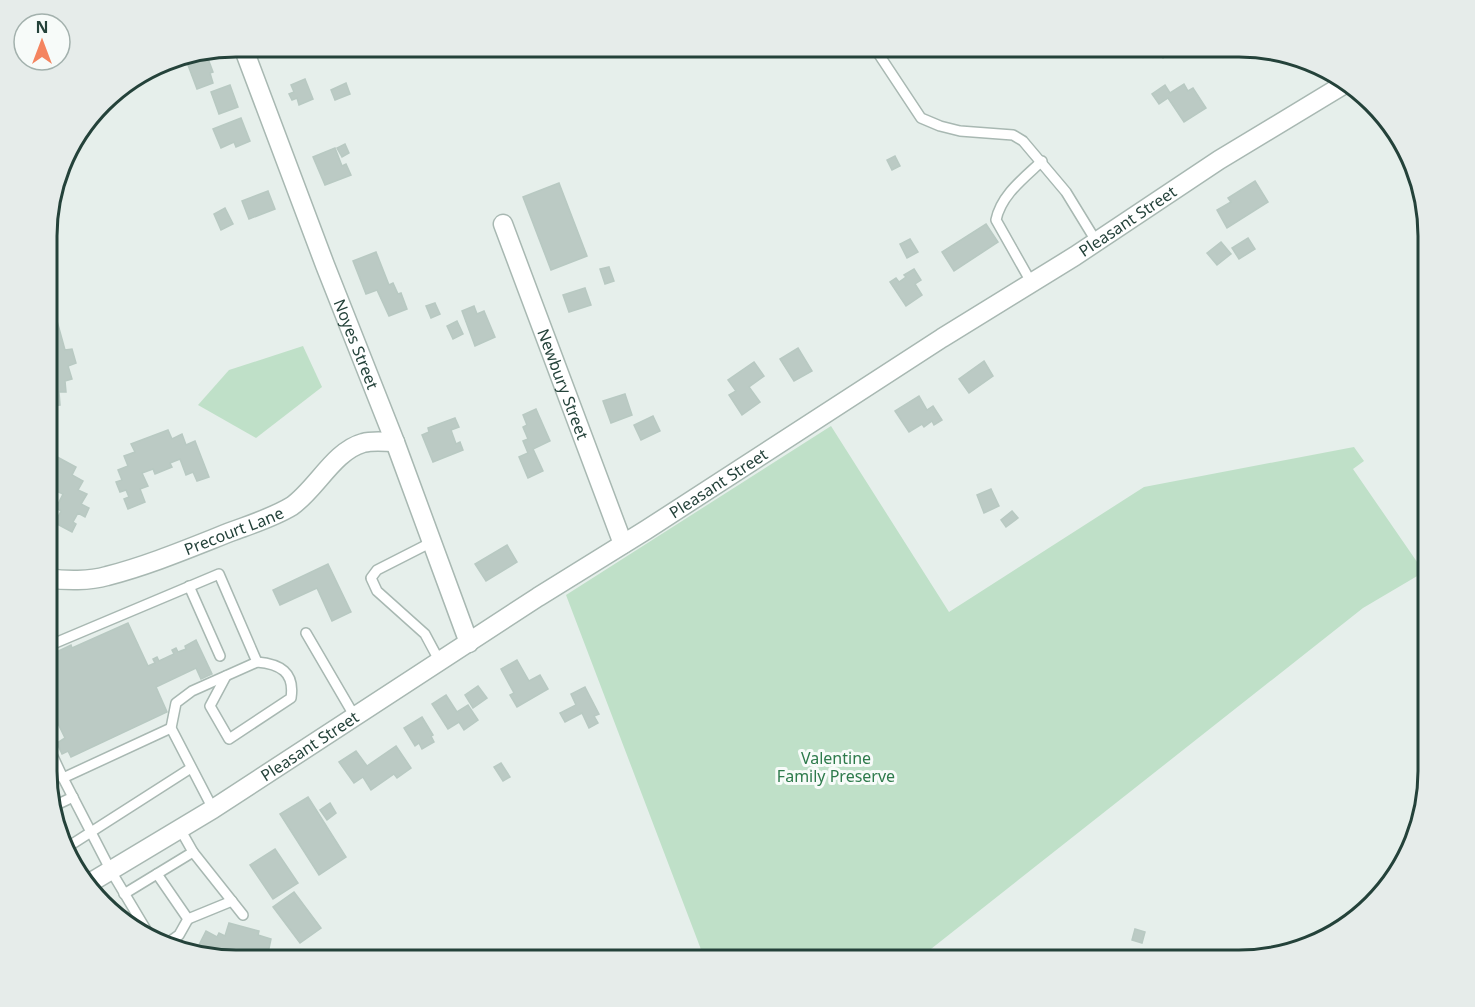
<svg xmlns="http://www.w3.org/2000/svg" width="1475" height="1007" font-family="'Noto Sans',sans-serif">
	<style>
		.green { fill: #bfe0c8 }
		.building { fill: #bbcac4; stroke: #b8c9c2; stroke-width: 1.5 }
		.lines { fill: none; stroke-linecap: round; stroke-linejoin: round }
		.lane-casing { stroke: #a8b8b2; stroke-width: 12 }
		.street-casing { stroke: #a8b8b2; stroke-width: 21 }
		.lane { stroke: #fff; stroke-width: 9 }
		.street { stroke: #fff; stroke-width: 18 }
		.labels { text-anchor: middle; dominant-baseline: central; stroke-width: 6; stroke-linejoin: round; paint-order: stroke }
		.street-label { font-size: 16px; fill: #24423a; stroke: #f7fbf9 }
		.park-label { font-size: 16px; fill: #2d7a4b; stroke: #f7fbf9 }
		.rim { fill: none; stroke: #24423a; stroke-width: 3 }
	</style>
	<rect width="100%" height="100%" fill="#e6efeb"/>
	<!-- green -->
	<g class="green">
		<polygon points="303,346 322,387 256,438 198,405 229,370"/>
		<polygon points="831,426 949,612 1144,487 1354,447 1364,461 1353,469 1424,572 1363,608 917,960 705,960 566,595"/>
	</g>
	<!-- building -->
	<g class="building">
		<polygon points="1154,47 1178,47 1163,58"/>
		<polygon points="216,50 217,53 207,56 213,72 210,73 213,83 197,89 185,57"/>
		<polygon points="305,79 313,99 299,105 297,98 292,100 289,94 294,92 291,85"/>
		<polygon points="346,83 350,94 335,100 331,90"/>
		<polygon points="1184,84 1188,91 1193,88 1206,108 1184,122 1168,98 1159,104 1152,94 1165,85 1170,93"/>
		<polygon points="230,85 238,107 219,114 211,92"/>
		<polygon points="241,118 250,141 236,147 234,142 221,148 213,129"/>
		<polygon points="345,144 349,153 342,157 337,148"/>
		<polygon points="335,148 342,166 346,164 351,175 325,185 313,157"/>
		<polygon points="895,156 900,166 892,170 887,160"/>
		<polygon points="1255,181 1268,202 1227,228 1217,210 1231,202 1228,198"/>
		<polygon points="559,183 587,256 551,270 523,197"/>
		<polygon points="268,191 275,209 249,219 242,201"/>
		<polygon points="225,208 233,224 221,230 214,214"/>
		<polygon points="986,224 998,242 954,271 942,252"/>
		<polygon points="1248,238 1255,249 1239,259 1232,248"/>
		<polygon points="910,239 918,252 907,258 900,244"/>
		<polygon points="1221,242 1231,254 1217,265 1207,253"/>
		<polygon points="376,252 389,285 393,283 398,294 401,293 407,309 389,316 377,290 366,294 353,261"/>
		<polygon points="609,267 614,281 605,284 600,269"/>
		<polygon points="914,269 921,280 915,284 922,295 906,306 890,282 896,278 899,282 906,277 904,275"/>
		<polygon points="585,288 591,305 569,312 563,295"/>
		<polygon points="435,303 440,314 431,318 426,306"/>
		<polygon points="474,306 477,314 484,311 495,337 475,346 462,311"/>
		<polygon points="57,321 65,350 72,349 76,363 68,366 72,379 65,381 66,392 59,392 60,405 48,406 48,414 48,323"/>
		<polygon points="457,321 463,334 453,339 447,326"/>
		<polygon points="798,348 812,371 794,381 780,359"/>
		<polygon points="984,361 993,376 969,393 959,379"/>
		<polygon points="754,362 764,376 749,387 760,402 742,415 729,395 736,391 728,380"/>
		<polygon points="625,394 632,415 611,423 603,401"/>
		<polygon points="919,396 927,410 933,406 942,420 934,425 932,421 924,427 922,424 909,432 895,411"/>
		<polygon points="536,409 550,441 533,449 543,471 528,478 519,457 528,453 523,441 528,439 523,427 527,425 523,415"/>
		<polygon points="653,416 660,431 641,440 634,425"/>
		<polygon points="455,418 459,427 451,430 456,444 460,442 463,450 433,462 422,435 429,432 428,428"/>
		<polygon points="168,430 172,439 182,434 186,445 195,441 209,477 197,481 193,472 186,475 180,459 170,463 172,467 155,474 153,469 142,473 148,486 140,489 145,502 128,509 124,499 129,497 126,490 120,492 116,482 122,480 118,470 128,466 124,456 135,452 131,444"/>
		<polygon points="48,452 76,467 72,475 83,481 78,490 87,494 81,504 89,508 85,517 78,513 73,522 76,524 72,532 55,523 61,511 56,508 63,494 54,490 52,494 48,493"/>
		<polygon points="991,489 999,506 984,513 977,495"/>
		<polygon points="1012,511 1018,518 1006,527 1001,520"/>
		<polygon points="507,545 517,562 486,581 475,564"/>
		<polygon points="328,564 351,612 332,621 317,588 280,605 273,590"/>
		<polygon points="128,623 148,666 155,663 153,659 157,657 159,661 174,654 172,650 176,648 178,652 186,649 185,646 196,640 212,674 201,679 196,668 156,687 167,712 71,757 68,751 62,754 57,743 65,738 48,703 48,656 71,645 72,648"/>
		<polygon points="517,660 529,681 540,675 548,689 517,707 510,695 514,693 501,669"/>
		<polygon points="478,686 487,698 473,708 465,695"/>
		<polygon points="585,687 599,714 594,716 598,723 589,728 582,713 565,722 560,713 576,705 571,694"/>
		<polygon points="446,695 457,712 468,705 478,720 464,730 459,722 448,729 432,704"/>
		<polygon points="422,717 433,735 431,736 434,742 422,749 419,743 415,746 404,728"/>
		<polygon points="396,746 411,768 397,778 394,774 371,790 363,777 354,783 339,762 356,751 367,766"/>
		<polygon points="501,763 510,777 503,781 494,767"/>
		<polygon points="308,797 346,857 319,875 280,814"/>
		<polygon points="330,803 336,813 327,820 320,810"/>
		<polygon points="275,849 298,883 273,899 250,865"/>
		<polygon points="294,892 321,928 300,943 273,907"/>
		<polygon points="229,923 259,931 258,935 271,939 268,953 278,957 276,960 224,960 213,958 207,954 210,950 199,945 206,931 217,937 219,933 225,936"/>
		<polygon points="1135,929 1145,932 1142,943 1132,940"/>
	</g>
	<g class="lines">
		<defs>
			<g id="lane">
				<polyline points="874,47 921,118 940,126 960,131 1013,135 1023,141 1066,192 1096,241"/>
				<path d="M1031,282L996,220C1001,195 1024,178 1042,161"/>
				<polyline points="432,542 377,570 371,578 377,591 425,634 440,662"/>
				<polyline points="189,586 220,656"/>
				<polyline points="306,633 355,717"/>
				<polyline points="48,646 219,574 257,662 192,691 176,703 171,728 213,809"/>
				<path d="M226,676L210,706L229,739L291,698C295,672 280,664 257,662"/>
				<polyline points="48,746 63,778 171,728"/>
				<polyline points="63,778 111,871 151,938"/>
				<polyline points="52,807 73,797"/>
				<polyline points="66,848 191,768"/>
				<polyline points="193,852 243,915"/>
				<polyline points="157,874 188,919 232,901"/>
				<polyline points="124,894 193,852 180,829"/>
				<polyline points="165,945 179,935 188,919"/>
			</g>
			<g id="street">
				<path id="s1" d="M243,47L325,265L395,442L469,643"/>
				<path id="s2" d="M503,224L623,544"/>
				<path id="s3" d="M48,578C66,581 90,581 107,576C150,565 192,547 233,531C252,524 274,517 292,506C317,488 334,451 363,443C373,440 386,442 395,442"/>
				<path id="s4" d="M88,884L213,809L538,597L646,530L942,338L1075,256L1219,160L1348,82"/>
			</g>
		</defs>
		<!-- lane casing -->
		<use href="#lane" class="lane-casing"/>
		<!-- street casing -->
		<use href="#street" class="street-casing"/>
		<!-- lane -->
		<use href="#lane" class="lane"/>
		<!-- street -->
		<use href="#street" class="street"/>
	</g>
	<g class="labels">
		<!-- street labels -->
		<g class="street-label">
			<text stroke="none"><textPath href="#s4" startOffset="1233">Pleasant Street</textPath></text>
			<text stroke="none"><textPath href="#s1" startOffset="318">Noyes Street</textPath></text>
			<text stroke="none"><textPath href="#s2" startOffset="171">Newbury Street</textPath></text>
			<text stroke="none"><textPath href="#s4" startOffset="747">Pleasant Street</textPath></text>
			<text stroke="none"><textPath href="#s3" startOffset="194">Precourt Lane</textPath></text>
			<text stroke="none"><textPath href="#s4" startOffset="261">Pleasant Street</textPath></text>
		</g>
		<!-- park labels -->
		<g class="park-label">
			<text x="836" y="758">Valentine<tspan x="836" dy="18">Family Preserve</tspan></text>
		</g>
	</g>
	<!-- crop -->
	<path d="M0 0H1475V1007H0ZM236 57H1239A179 179 0 0 1 1418 236V771A179 179 0 0 1 1239 950H236A179 179 0 0 1 57 771V236A179 179 0 0 1 236 57Z" fill="#e6ecea" fill-rule="evenodd"/>
	<path class="rim" d="M236 57H1239A179 179 0 0 1 1418 236V771A179 179 0 0 1 1239 950H236A179 179 0 0 1 57 771V236A179 179 0 0 1 236 57Z"/>
	<!-- north arrow -->
	<g transform="translate(42 42)"><circle r="28" fill="#f7fbf9" stroke="#a3b1ad" stroke-width="1.5"/>
	<path d="M0-4.5L10 22L0 15L-10 22Z" fill="#f4845f"/>
	<text y="-9" font-size="16" font-weight="bold" text-anchor="middle" fill="#24423a">N</text>
	</g>
</svg>
